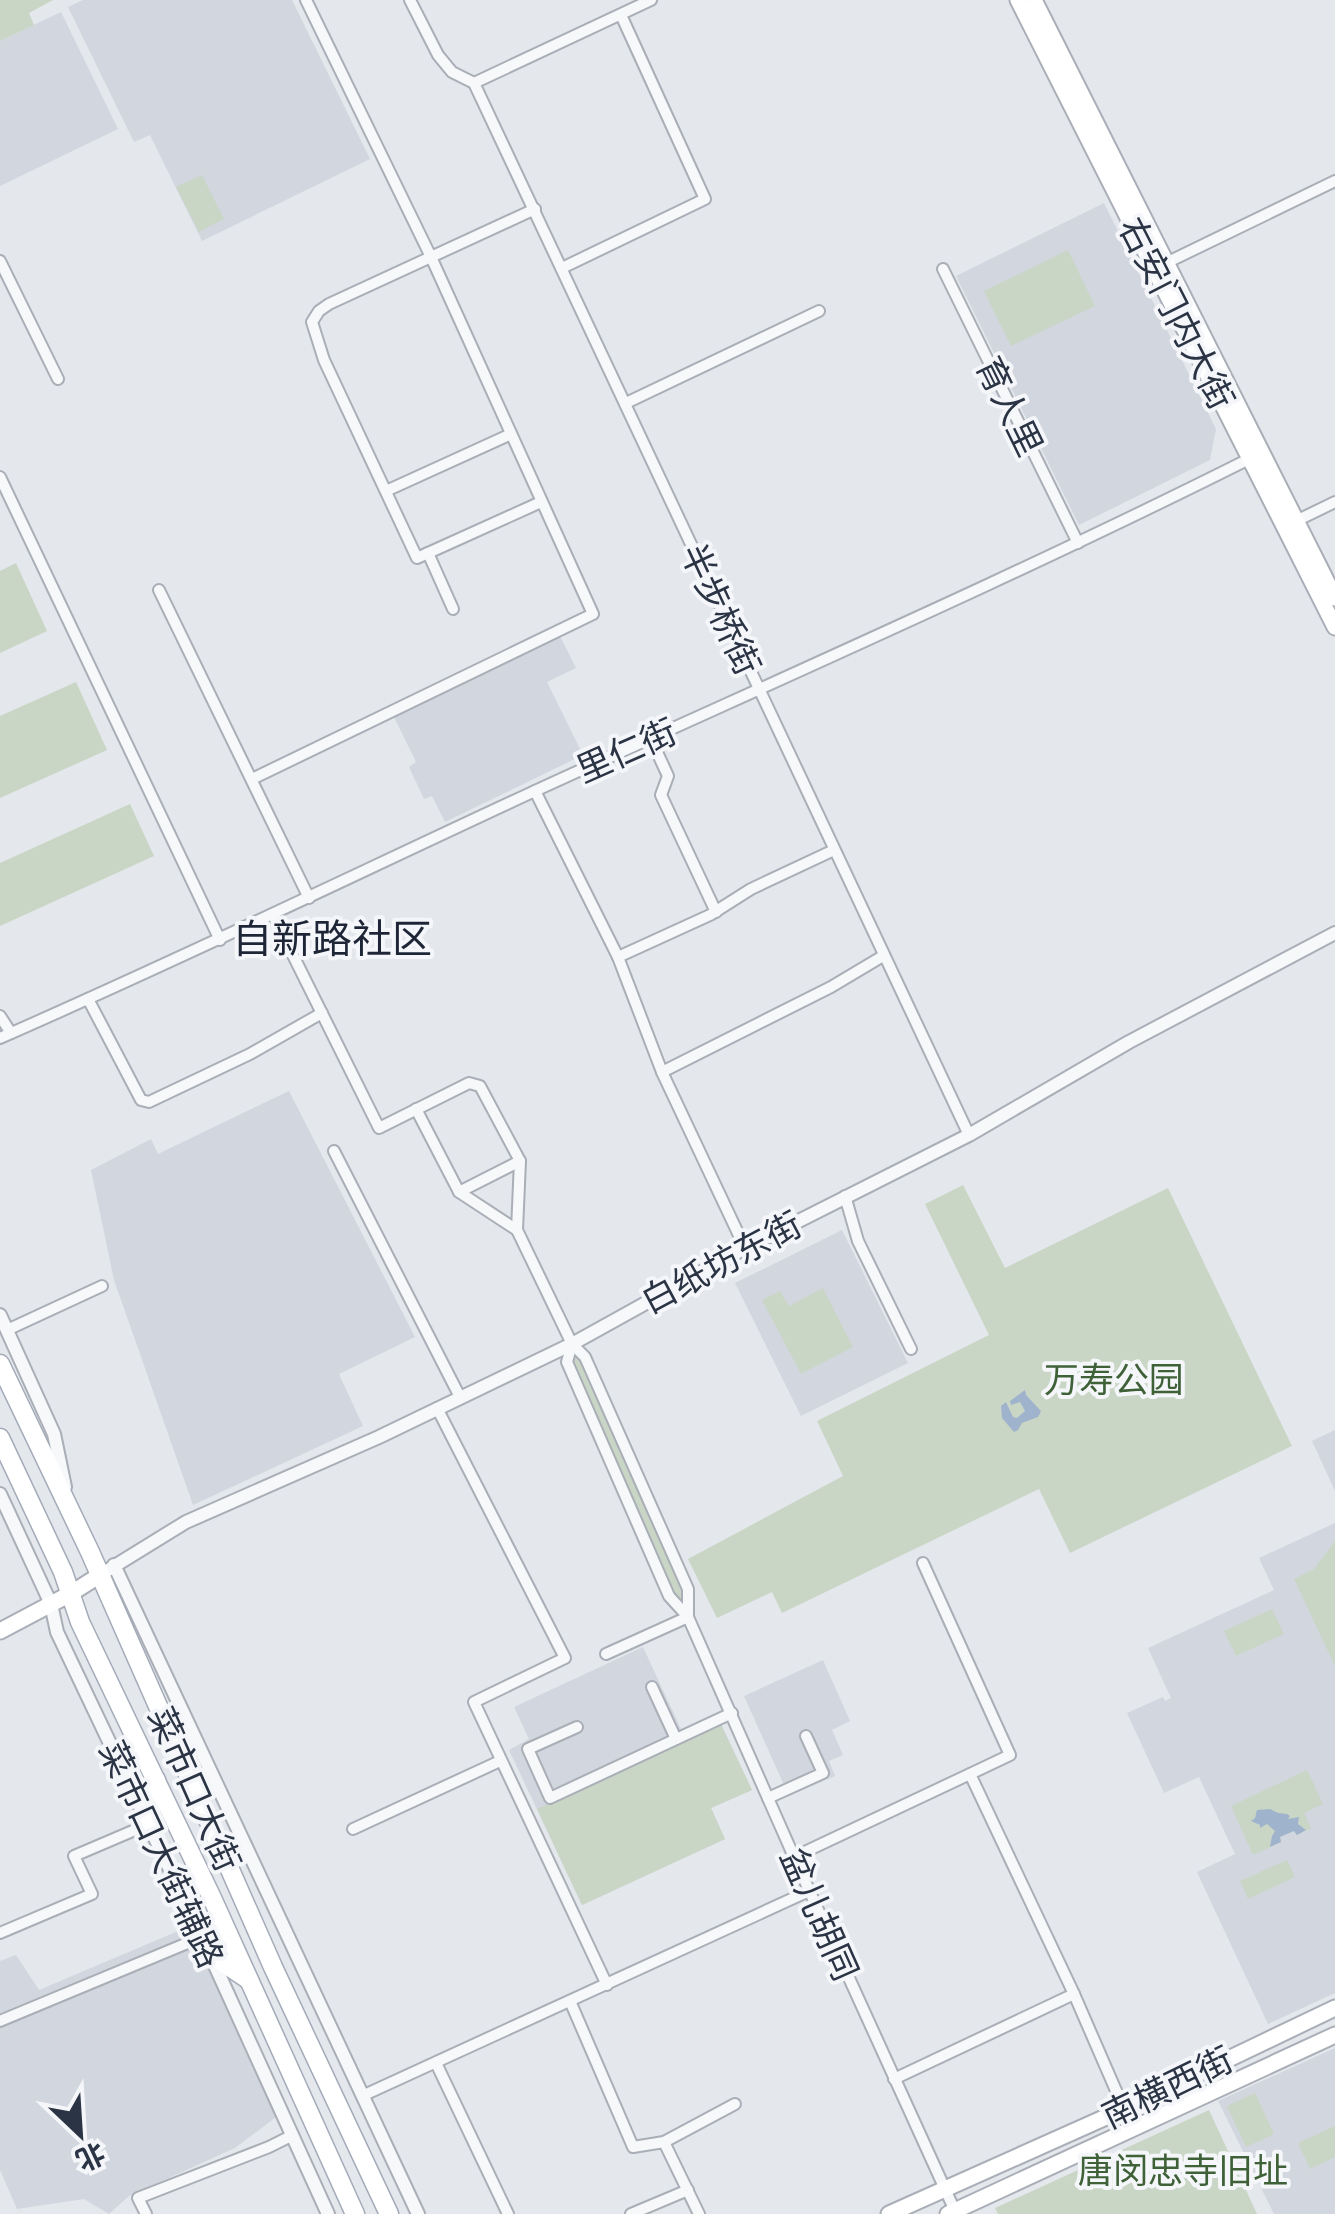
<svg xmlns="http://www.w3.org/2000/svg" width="1335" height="2214" font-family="'Asap Condensed','Noto Sans SC',sans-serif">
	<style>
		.built { fill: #d2d6de }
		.green { fill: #c9d6c5 }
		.water { fill: #9fb4cc }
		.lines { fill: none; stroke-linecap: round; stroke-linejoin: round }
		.minor-casing { stroke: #a9aeb7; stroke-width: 14 }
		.tertiary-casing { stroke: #a9aeb7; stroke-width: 16 }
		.secondary-casing { stroke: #a9aeb7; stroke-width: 19 }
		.primary-casing { stroke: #a3abb8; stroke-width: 21 }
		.minor { stroke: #f7f8fa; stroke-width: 10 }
		.tertiary { stroke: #f7f8fa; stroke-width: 12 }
		.secondary { stroke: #fff; stroke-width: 15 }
		.primary { stroke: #fff; stroke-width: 18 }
		.labels { text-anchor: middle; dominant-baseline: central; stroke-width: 8; stroke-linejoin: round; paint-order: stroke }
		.street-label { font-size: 35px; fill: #2b3445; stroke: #f4f6f9 }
		.park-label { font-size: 35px; fill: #3f6138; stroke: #f4f6f9 }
		.quarter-label { font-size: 40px; fill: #1d2536; stroke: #f4f6f9 }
	</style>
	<rect width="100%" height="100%" fill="#e4e7ec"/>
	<!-- built -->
	<g class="built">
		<polygon points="83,0 292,0 370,159 202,241 150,135 134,142 68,7"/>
		<polygon points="61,12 118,129 0,186 0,41"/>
		<polygon points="1104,203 1216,429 1210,460 1079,525 956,276"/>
		<polygon points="559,634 576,668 547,682 583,755 445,822 432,796 424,799 409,767 416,762 393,715"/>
		<polygon points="289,1091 415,1337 339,1374 363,1426 193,1505 114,1280 91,1170 151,1139 158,1154"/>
		<polygon points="842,1230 908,1363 801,1416 735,1283"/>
		<polygon points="1335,1430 1335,1491 1312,1441"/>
		<polygon points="1335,1523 1335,1993 1268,2024 1197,1872 1235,1854 1199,1777 1164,1793 1127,1713 1163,1697 1165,1701 1171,1698 1148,1648 1274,1590 1259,1558"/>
		<polygon points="643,1647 681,1729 716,1713 752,1790 711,1808 725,1839 582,1905 509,1750 529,1739 514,1707"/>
		<polygon points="823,1660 850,1721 832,1730 843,1755 829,1761 835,1776 789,1796 744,1696"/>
		<polygon points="190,1926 276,2117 235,2148 129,2196 109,2214 84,2199 17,2209 0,2170 0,1961 16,1955 39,1990"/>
		<polygon points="1335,2048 1335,2214 1274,2214 1218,2101"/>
	</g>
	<!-- green -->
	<g class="green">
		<polygon points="0,0 53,0 29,13 34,25 0,41"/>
		<polygon points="202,175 224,219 199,232 176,187"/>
		<polygon points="1068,250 1095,306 1011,346 984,291"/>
		<polygon points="16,563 47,631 0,653 0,571"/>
		<polygon points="76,682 107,750 0,798 0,716"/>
		<polygon points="130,804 154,856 0,926 0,863"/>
		<polygon points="963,1185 1005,1268 1168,1188 1292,1446 1070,1553 1039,1489 782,1613 772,1592 717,1618 688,1559 843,1476 817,1421 989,1335 925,1204"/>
		<polygon points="823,1288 853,1347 801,1374 762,1300 780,1291 789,1306"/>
		<polygon points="572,1344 585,1357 688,1589 688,1617 669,1596 567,1362"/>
		<polygon points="1335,1541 1335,1666 1294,1579 1314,1569"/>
		<polygon points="1272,1609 1284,1634 1236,1656 1224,1631"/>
		<polygon points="721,1725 752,1790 711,1808 725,1839 582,1905 537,1809"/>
		<polygon points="1307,1770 1323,1804 1304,1813 1311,1828 1297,1835 1294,1831 1280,1837 1281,1842 1253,1855 1231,1806"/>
		<polygon points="1287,1860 1295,1877 1248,1899 1240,1881"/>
		<polygon points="1255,2093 1274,2134 1246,2147 1227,2106"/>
		<polygon points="1209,2110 1257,2214 998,2214 995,2208"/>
		<polygon points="1335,2126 1335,2157 1310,2169 1298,2143"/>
	</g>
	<!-- water -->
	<g class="water">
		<polygon points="1025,1390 1026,1395 1041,1411 1038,1417 1022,1423 1018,1430 1014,1432 1002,1418 1001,1406 1006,1402 1013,1417 1017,1418 1025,1411 1020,1402 1011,1405 1010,1401"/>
		<polygon points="1270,1809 1278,1813 1287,1814 1290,1816 1288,1819 1299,1817 1298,1824 1306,1830 1297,1835 1294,1831 1280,1837 1281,1842 1270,1847 1272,1836 1275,1831 1267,1824 1260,1828 1260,1825 1251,1821 1255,1818 1257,1810"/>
	</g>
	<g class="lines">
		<defs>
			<g id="minor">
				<polyline points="410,0 438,55 452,72 474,83 969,1135"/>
				<polyline points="474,83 651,0"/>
				<polyline points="535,209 329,304 319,311 312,322 324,360 417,558 541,502"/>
				<polyline points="0,261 58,379"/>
				<polyline points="1166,263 1335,181"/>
				<polyline points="562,268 705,199 621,15"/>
				<polyline points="943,269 1078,543"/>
				<polyline points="626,403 819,311"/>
				<polyline points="0,477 220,940"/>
				<polyline points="386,491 511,434"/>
				<polyline points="1296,521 1335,502"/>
				<polyline points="428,553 453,609"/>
				<polyline points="159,590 309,898"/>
				<polyline points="651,739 668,776 661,795 716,912"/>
				<polyline points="252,779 593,614 431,257 306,0"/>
				<polyline points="535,791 618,957 662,1072 745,1248"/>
				<polyline points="273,915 379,1128 469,1083 480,1086 520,1161 517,1230 572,1344 585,1357 688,1589 688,1616"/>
				<polyline points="618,957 710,915 751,889 834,850"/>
				<polyline points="88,999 141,1100 149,1102 250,1054 322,1013"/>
				<polyline points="0,1016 11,1033"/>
				<path d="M0,1038C181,959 358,873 537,790C775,681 1016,576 1251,458"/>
				<polyline points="662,1072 831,987 883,956"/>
				<polyline points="416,1109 459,1192"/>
				<polyline points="334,1151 460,1397"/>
				<polyline points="845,1196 858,1241 911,1349"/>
				<polyline points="517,1230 459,1192 520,1161"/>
				<polyline points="7,1330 102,1286"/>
				<polyline points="572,1344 567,1362 669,1596 688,1617 794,1857 955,2211"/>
				<polyline points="437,1408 565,1658 474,1702 607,1985"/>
				<polyline points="923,1563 1010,1755 970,1774 1074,1994 1124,2109"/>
				<polyline points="606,1654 688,1617"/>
				<polyline points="652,1687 676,1739"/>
				<polyline points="577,1727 528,1749 550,1798 732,1713"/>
				<polyline points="768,1798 823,1773 806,1736"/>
				<polyline points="353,1829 500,1761"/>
				<polyline points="794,1857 970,1774"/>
				<polyline points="0,1933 92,1894 74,1856 149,1824"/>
				<polyline points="570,2001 633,2147 664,2142 699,2214"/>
				<polyline points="0,2021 202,1937"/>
				<polyline points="436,2063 508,2214"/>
				<polyline points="894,2079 1074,1994"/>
				<polyline points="362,2096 809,1891"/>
				<polyline points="664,2142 735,2104"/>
				<polyline points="146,2214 138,2198 269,2147 293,2135"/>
				<polyline points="631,2214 688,2190"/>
			</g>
			<g id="tertiary">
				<polyline points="0,1315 54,1434 65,1487"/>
				<polyline points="0,1494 51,1604 57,1632 202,1937 328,2214"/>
				<polyline points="114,1565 418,2214"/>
				<polyline points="100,1575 186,1522 379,1437 572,1344 745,1248 969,1135 1129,1042 1335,933"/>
			</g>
			<g id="secondary">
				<polyline points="1018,0 1335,627"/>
				<polyline points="1034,0 1335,598"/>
				<polyline points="0,1631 70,1594 100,1575"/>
				<polyline points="889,2214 1124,2109 1335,2008"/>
				<polyline points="948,2214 1335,2035"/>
			</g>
			<g id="primary">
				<polyline points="0,1364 90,1552 273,1967 389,2214"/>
				<polyline points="0,1438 63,1572 80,1622 212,1898 355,2214"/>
				<polyline points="149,1824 156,1780"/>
				<polyline points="209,1953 249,1980"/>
			</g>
		</defs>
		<!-- minor casing -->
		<use href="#minor" class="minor-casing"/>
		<!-- tertiary casing -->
		<use href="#tertiary" class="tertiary-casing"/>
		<!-- secondary casing -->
		<use href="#secondary" class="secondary-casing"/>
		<!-- primary casing -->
		<use href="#primary" class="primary-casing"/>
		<!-- minor -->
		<use href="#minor" class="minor"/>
		<!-- tertiary -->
		<use href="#tertiary" class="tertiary"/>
		<!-- secondary -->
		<use href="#secondary" class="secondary"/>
		<!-- primary -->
		<use href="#primary" class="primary"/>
	</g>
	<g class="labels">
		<!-- street labels -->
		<g class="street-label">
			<text transform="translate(1177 313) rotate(63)">右安门内大街</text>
			<text transform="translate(1010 406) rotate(64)">育人里</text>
			<text transform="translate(721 609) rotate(65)">半步桥街</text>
			<text transform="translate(626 750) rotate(-24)">里仁街</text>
			<text transform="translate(721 1262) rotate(-28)">白纸坊东街</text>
			<text transform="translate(195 1789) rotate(66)">菜市口大街</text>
			<text transform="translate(162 1854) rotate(65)">菜市口大街辅路</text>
			<text transform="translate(820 1914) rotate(66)">盆儿胡同</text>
			<text transform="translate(1167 2087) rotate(-26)">南横西街</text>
		</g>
		<!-- park labels -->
		<g class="park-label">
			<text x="1114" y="1379">万寿公园</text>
			<text x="1183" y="2170">唐闵忠寺旧址</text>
		</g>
		<!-- quarter labels -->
		<g class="quarter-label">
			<text x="332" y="938">自新路社区</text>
		</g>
	</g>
	<!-- north arrow -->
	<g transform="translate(80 2134) rotate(155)" stroke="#f4f6f9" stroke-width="8" paint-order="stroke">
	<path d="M0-8L18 38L0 25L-18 38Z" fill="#2b3445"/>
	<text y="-15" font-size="28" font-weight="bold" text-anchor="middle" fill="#2b3445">北</text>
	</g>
</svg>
